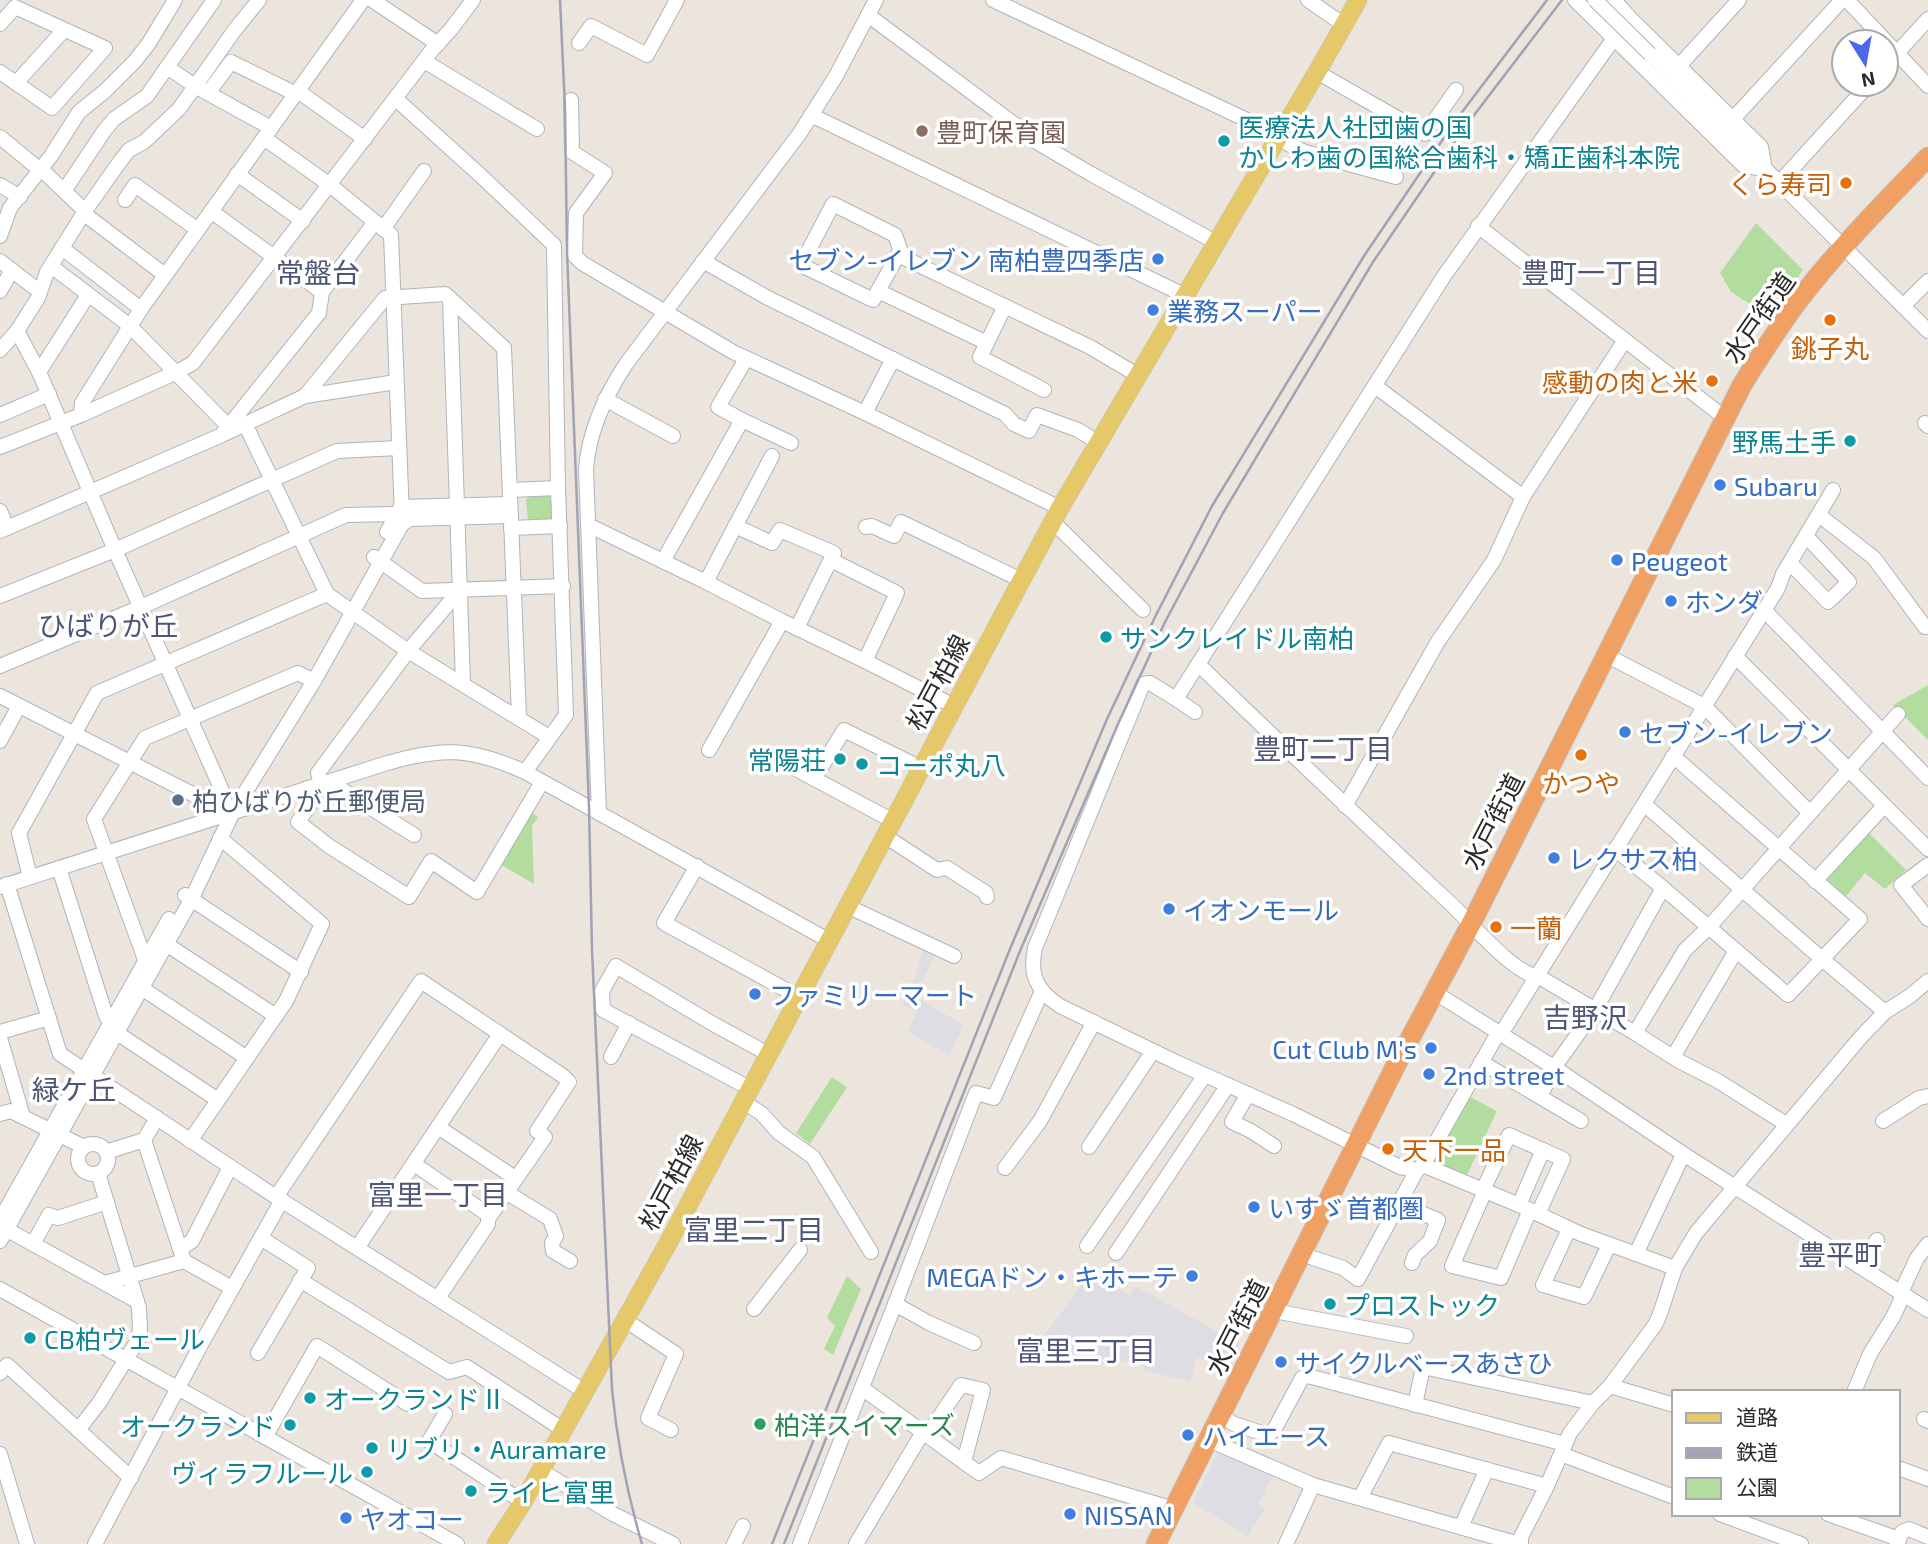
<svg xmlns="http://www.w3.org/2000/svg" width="1928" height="1544" font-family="'Exo 2','Noto Sans JP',sans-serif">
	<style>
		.industrial { fill: #dfdde4 }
		.green { fill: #b3dd9e }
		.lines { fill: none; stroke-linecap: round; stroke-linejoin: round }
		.minor-casing { stroke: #b1b3bc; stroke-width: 16 }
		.major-casing { stroke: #c3c3c3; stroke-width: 19 }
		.highway-casing { stroke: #c3c3c3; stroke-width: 21 }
		.minor { stroke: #fff; stroke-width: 14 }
		.major { stroke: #e5c869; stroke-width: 18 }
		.highway { stroke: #f0a063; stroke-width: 19 }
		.rail { stroke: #a0a3b3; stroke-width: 2.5 }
		.minor-bridge-casing { stroke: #b1b3bc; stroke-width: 16; stroke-linecap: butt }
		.minor-bridge { stroke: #fff; stroke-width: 14 }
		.education-dot { fill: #8d6e63; stroke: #fff; stroke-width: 2.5 }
		.culture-dot { fill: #0f9aa8; stroke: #fff; stroke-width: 2.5 }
		.food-dot { fill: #e8710a; stroke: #fff; stroke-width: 2.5 }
		.shop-dot { fill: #3f7fe0; stroke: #fff; stroke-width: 2.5 }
		.service-dot { fill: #5c6f8a; stroke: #fff; stroke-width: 2.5 }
		.leisure-dot { fill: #2e9e5b; stroke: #fff; stroke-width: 2.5 }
		.labels { text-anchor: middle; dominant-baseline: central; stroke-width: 7; stroke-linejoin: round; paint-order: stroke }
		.culture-label { font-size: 26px; fill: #0d838f; stroke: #fff; text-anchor: start }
		.education-label { font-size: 26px; fill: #785e54; stroke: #fff; text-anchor: start }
		.food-label { font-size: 26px; fill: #c56008; stroke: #fff; text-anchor: end }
		.shop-label { font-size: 26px; fill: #366cbe; stroke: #fff; text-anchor: start }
		.street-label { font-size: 26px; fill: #2a2a2a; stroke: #fff }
		.service-label { font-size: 26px; fill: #4e5e75; stroke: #fff; text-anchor: start }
		.leisure-label { font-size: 26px; fill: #27864d; stroke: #fff; text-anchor: start }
		.neighbourhood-label { font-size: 28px; fill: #4e5577; stroke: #fff }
	</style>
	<rect width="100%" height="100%" fill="#ebe5dd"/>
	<!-- industrial -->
	<g class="industrial">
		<polygon points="924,948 936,954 920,986 925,990 920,999 963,1025 949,1056 908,1031 917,1012 902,1004 914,980"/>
		<polygon points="1091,1271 1130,1296 1135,1286 1240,1344 1230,1365 1197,1358 1190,1381 1145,1371 1141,1359 1095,1364 1040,1342"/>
		<polygon points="1220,1449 1274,1477 1265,1487 1267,1492 1257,1504 1265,1509 1248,1536 1193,1503"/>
	</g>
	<!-- green -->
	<g class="green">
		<polygon points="1756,223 1803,270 1769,316 1731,292 1720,273"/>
		<polygon points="557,495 558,520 530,522 528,520 526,500 529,496"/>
		<polygon points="1928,685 1928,740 1893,705"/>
		<polygon points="532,813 538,817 532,826 534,884 500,864 528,814"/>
		<polygon points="1866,830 1906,870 1885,889 1865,873 1842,901 1823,883"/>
		<polygon points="832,1077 847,1087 810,1144 796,1133"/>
		<polygon points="1470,1097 1497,1111 1465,1179 1433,1166 1429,1159"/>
		<polygon points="847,1276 861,1289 833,1355 824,1349 835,1326 827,1318"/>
	</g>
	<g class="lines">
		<defs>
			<g id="minor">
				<polyline points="372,0 438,44"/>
				<polyline points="993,0 1268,130 1288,144 1305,152 1396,177"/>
				<polyline points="1308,0 1344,25"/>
				<polyline points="1575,0 1744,166 1765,169 1761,147 1630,18 1614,0"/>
				<polyline points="1847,0 1928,86"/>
				<polyline points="868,15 1014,124 1038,135 1035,141 1091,174 1217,243"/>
				<polyline points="0,24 15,7 105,48 52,108 0,72"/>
				<polyline points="579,43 591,26 647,55 677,0"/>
				<polyline points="1650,54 1928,331"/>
				<polyline points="424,61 537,129"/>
				<polyline points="1886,65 1928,19"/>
				<polyline points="1679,66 1739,0"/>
				<polyline points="167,67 195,86 271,128"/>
				<polyline points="1317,72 1425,134 1456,90"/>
				<polyline points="16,83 64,30"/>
				<polyline points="298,91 365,139"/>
				<polyline points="208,93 231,62 296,94"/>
				<polyline points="396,99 480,175 554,245 558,488 566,715 525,772"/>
				<polyline points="571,100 572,152 605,173 576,213 575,256 582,263 733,352 865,413 1060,508"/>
				<polyline points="811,115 1186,296"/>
				<polyline points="1733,119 1842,0"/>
				<polyline points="0,137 40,170"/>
				<polyline points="264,138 330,185 391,235 402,516"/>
				<polyline points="41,169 85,211"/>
				<polyline points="237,174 303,221"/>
				<polyline points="1779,183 1869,84"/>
				<polyline points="0,185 20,197"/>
				<polyline points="64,191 104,131 114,119 147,96 214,0"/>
				<polyline points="125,200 135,185 198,230"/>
				<polyline points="211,211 322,292"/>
				<polyline points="83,213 165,275"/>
				<polyline points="1478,226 1725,418"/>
				<polyline points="383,229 424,171"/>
				<polyline points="0,236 10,208 51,156 79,112 105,91 135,61 149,43 175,0"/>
				<polyline points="62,248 141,309"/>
				<polyline points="0,261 40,292"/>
				<polyline points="703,261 768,298 1005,414 1014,424 1029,431 1037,415 1078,430 1099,443"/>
				<polyline points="51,266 130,326 228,426"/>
				<polyline points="0,291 12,270"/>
				<polyline points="878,291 898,255"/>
				<polyline points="450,298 463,684"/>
				<polyline points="1005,306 980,357 1044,390"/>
				<polyline points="1903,306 1928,281"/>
				<polyline points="17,331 39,372 115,550 220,786 227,808"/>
				<polyline points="987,343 878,291 873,300 801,265 833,204 895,235 900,249 898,255 1090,347 1139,376"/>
				<polyline points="0,350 17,331 38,298 47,272 85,211 121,160 129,150 144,142 179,109 234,31 259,0"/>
				<polyline points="39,372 88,295"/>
				<polyline points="1375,386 1523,497"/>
				<polyline points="305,396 385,298 445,294 504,348 519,717"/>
				<polyline points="605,399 673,436"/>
				<polyline points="865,413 893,359"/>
				<polyline points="0,415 49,394"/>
				<polyline points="81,415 82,403 141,309 363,0"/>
				<polyline points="742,420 718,407 746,359"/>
				<polyline points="1925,423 1928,426"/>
				<polyline points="245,424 327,594 408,651 549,737"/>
				<polyline points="223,433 319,313 322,292 375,222"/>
				<polyline points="0,447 81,415 177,372 193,363 432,50 452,28 473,0"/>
				<polyline points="510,490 558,488"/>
				<polyline points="0,511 7,528"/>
				<polyline points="1819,515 1874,558 1925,627 1928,626"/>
				<polyline points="1053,522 1143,610"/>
				<polyline points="588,525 706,582 782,621 865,661 954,706"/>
				<polyline points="735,526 772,543 780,530 834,553 797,628"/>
				<polyline points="866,527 872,526 894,536 901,522 1021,580"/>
				<polyline points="511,528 560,526"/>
				<polyline points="0,531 222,435 305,396 396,382"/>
				<polyline points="387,532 401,507 510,504"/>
				<polyline points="374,557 422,591 563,586"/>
				<polyline points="831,560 897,593 865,661"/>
				<polyline points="663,561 742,420 791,443"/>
				<polyline points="1790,563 1828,602 1849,582 1807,537"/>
				<polyline points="706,582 772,456"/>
				<polyline points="0,596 115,550 337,451 399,448"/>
				<polyline points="1764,610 1928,778"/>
				<polyline points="1606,655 1704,706 1810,813"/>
				<polyline points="1735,656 1928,849"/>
				<path d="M1198,664C1282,745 1366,825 1452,905C1473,925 1512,973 1541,978L1635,1033L1679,1061L1718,1081L1786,1124"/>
				<polyline points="0,666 141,607 346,515 397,514"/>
				<polyline points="0,696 212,804 222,816"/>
				<polyline points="1176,699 1195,712"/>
				<polyline points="0,741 19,706"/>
				<polyline points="709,750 782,621"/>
				<polyline points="783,762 893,821"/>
				<polyline points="814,779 844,730 921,768"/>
				<polyline points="334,780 336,786 414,835"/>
				<polyline points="321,784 318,773 408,651 460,590"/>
				<polyline points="307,788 311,803 298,822 329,846 409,897 431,861 477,892 542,782"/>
				<polyline points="1644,804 1822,959 1885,1012"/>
				<polyline points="1345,806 1437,643 1494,560 1523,497 1625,340"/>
				<path d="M599,813L586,469C589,430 605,396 626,364L800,133L836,76L876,0"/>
				<polyline points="885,836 937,870 947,868 986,893 987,897"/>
				<polyline points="1615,849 1663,888 1788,995 1860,919 1673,756"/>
				<polyline points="1928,865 1901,885 1928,919"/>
				<polyline points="697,866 664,923 799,997"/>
				<polyline points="59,868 106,1016 117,1033 218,1100"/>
				<polyline points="30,877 19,833 97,693 327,594"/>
				<polyline points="1815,881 1884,806"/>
				<polyline points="7,884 60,1054 276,1197 584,1391"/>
				<path d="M0,887L384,764C441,747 470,747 525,772L828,940"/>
				<polyline points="185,895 301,972"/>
				<polyline points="847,906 954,956"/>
				<polyline points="166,944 276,1016"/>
				<polyline points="147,965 94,819 145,738 298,673 314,681"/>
				<polyline points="134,983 247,1058"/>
				<polyline points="1434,992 1555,1068 1685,1155 1928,1310"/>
				<polyline points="0,1032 49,1018"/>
				<polyline points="1635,1033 1685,950 1709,927 1898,714"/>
				<polyline points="0,1038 23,1117"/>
				<polyline points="611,1057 629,1023"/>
				<polyline points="1673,1057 1736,951"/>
				<polyline points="1481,1062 1581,1121"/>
				<polyline points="749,1088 603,1010 602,991 616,966 708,1021 768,1054"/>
				<polyline points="1248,1094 1232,1122 1251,1131 1274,1146"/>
				<polyline points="1540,1096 1558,1062 1595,1010 1663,888"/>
				<polyline points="743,1101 762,1114 779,1133 813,1157 871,1252"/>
				<polyline points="0,1114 11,1111 84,1147"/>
				<polyline points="157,1118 144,1140 184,1261 232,1288"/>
				<polyline points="1883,1121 1919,1098 1928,1096"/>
				<polyline points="438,1127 515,1178"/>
				<polyline points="190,1141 286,1001 322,924 220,838"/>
				<circle cx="93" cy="1159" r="15"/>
				<polyline points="1089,1147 1153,1051"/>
				<polyline points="106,1152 144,1140"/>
				<polyline points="414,1164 490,1216"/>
				<polyline points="1423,1165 1519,1205 1581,1234 1675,1268"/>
				<polyline points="1005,1168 1040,1121 1094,1022"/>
				<path d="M1417,1170L1400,1167L1293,1114L1178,1063L1060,1006C1037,991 1029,975 1035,948L1143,684L1150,683L1176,699L1444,276L1615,37"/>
				<polyline points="1483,1190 1509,1135 1563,1159 1538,1214"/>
				<polyline points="1485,1191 1452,1266 1501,1278 1530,1210"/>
				<polyline points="506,1192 550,1219 556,1236 552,1243 553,1251 570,1261"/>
				<polyline points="276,1197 421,981 563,1076 569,1082 537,1131 545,1137 488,1219 488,1224 438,1298"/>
				<polyline points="1399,1204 1438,1220 1430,1241 1415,1255 1412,1263"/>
				<polyline points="1519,1205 1543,1150"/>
				<polyline points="0,1220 169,919"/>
				<polyline points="0,1226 137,1301"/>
				<polyline points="1569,1229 1543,1285 1584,1297 1609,1245"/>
				<polyline points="0,1241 191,900 233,812 314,681 402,524 410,519 511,516"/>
				<polyline points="33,1244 49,1215 58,1218 107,1202"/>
				<polyline points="1087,1246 1205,1075"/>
				<polyline points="357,1248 500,1034"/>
				<polyline points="180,1249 192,1241 230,1167"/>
				<polyline points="1116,1253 1228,1085"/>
				<polyline points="1303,1253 1313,1258 1343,1268 1358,1279 1417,1170 1423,1165 1494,1040 1506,1026 1778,588 1783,574 1833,490"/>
				<polyline points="1636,1254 1680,1161 1685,1155"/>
				<polyline points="1859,1266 1877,1240"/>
				<polyline points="300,1280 449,1372 467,1367 562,1429"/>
				<polyline points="105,1283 184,1261"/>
				<polyline points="0,1289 457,1544"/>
				<polyline points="895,1304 929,1323 974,1343"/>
				<polyline points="754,1309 800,1250"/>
				<polyline points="1274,1311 1406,1336"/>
				<polyline points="625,1320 676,1354 648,1418 671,1430"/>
				<polyline points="258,1353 308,1268 261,1238"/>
				<polyline points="0,1373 7,1365 131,1478"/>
				<polyline points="1610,1386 1674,1405"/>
				<polyline points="862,1388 979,1473 1001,1458 1174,1509"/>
				<polyline points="1854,1392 1870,1354 1893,1317 1900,1302 1904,1286 1917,1258 1928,1244"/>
				<polyline points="1415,1405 1423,1367 1593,1403"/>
				<polyline points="445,1414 429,1441 523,1502"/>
				<polyline points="1221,1416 1234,1424 1268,1435 1274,1430 1302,1378 1308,1376 1565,1444"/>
				<polyline points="1924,1419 1928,1421"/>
				<polyline points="78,1430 99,1403 138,1340 140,1329 139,1308 98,1173"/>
				<polyline points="927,1435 961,1385 983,1390 964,1462"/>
				<polyline points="265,1437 317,1346 408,1404"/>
				<polyline points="1209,1440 1313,1485 1519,1544"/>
				<polyline points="0,1454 27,1544"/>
				<polyline points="1561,1454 1674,1497"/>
				<polyline points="1898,1468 1928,1479"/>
				<polyline points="540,1470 613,1514 673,1544"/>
				<polyline points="1360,1498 1389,1443 1547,1486"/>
				<polyline points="1720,1514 1801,1544"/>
				<polyline points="1828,1514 1899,1539"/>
				<polyline points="1461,1527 1487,1469"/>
				<polyline points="95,1544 204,1339 282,1200"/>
				<polyline points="734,1544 743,1526"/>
				<polyline points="800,1544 895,1304 976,1093 994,1098 1042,991"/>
				<polyline points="856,1544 923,1432"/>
				<polyline points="1286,1544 1313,1485"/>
				<polyline points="1521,1544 1521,1537 1547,1486 1570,1433 1593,1403 1610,1386 1655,1325 1660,1314 1675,1268 1696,1233 1860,1038 1885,1012 1910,996 1928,981"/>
				<polyline points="1897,1544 1902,1532 1909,1529 1928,1537"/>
			</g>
			<polyline id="major" points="496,1544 523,1502 667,1245 1060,508 1317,72 1358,0"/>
			<path id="highway" d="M1156,1544L1397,1063L1471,924L1742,385C1761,355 1780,324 1802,296C1840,247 1885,202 1928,157"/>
		</defs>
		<!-- minor casing -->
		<use href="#minor" class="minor-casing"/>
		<!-- major casing -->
		<use href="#major" class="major-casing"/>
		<!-- highway casing -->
		<use href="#highway" class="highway-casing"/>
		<!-- minor -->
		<use href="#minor" class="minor"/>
		<!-- major -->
		<use href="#major" class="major"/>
		<!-- highway -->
		<use href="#highway" class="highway"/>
		<!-- rail -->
		<g class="rail">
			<path d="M560,0L565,108L567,252L589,807L592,950L612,1389C617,1442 627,1493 642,1544"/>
			<polyline points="772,1544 1010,949 1107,719 1156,615 1212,506 1364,256 1456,120 1547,0"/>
			<polyline points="784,1544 1020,951 1118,724 1165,622 1223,513 1373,262 1465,127 1562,0"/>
		</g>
		<defs>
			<polyline id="minor-bridge" points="1595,0 1650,54"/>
		</defs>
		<!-- minor-bridge casing -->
		<use href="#minor-bridge" class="minor-bridge-casing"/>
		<!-- minor-bridge -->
		<use href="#minor-bridge" class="minor-bridge"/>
	</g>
	<!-- markers -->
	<circle class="education-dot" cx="922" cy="131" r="7"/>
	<g class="culture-dot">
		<circle cx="1224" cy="141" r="7"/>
		<circle cx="1850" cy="441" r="7"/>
		<circle cx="1106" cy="637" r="7"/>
		<circle cx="840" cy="759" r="7"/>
		<circle cx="862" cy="764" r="7"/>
		<circle cx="1330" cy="1304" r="7"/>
		<circle cx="30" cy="1338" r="7"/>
		<circle cx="310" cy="1398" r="7"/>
		<circle cx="290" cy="1425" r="7"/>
		<circle cx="372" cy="1448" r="7"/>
		<circle cx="367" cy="1472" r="7"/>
		<circle cx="471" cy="1491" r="7"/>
	</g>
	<g class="food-dot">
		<circle cx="1846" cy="183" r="7"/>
		<circle cx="1830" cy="320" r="7"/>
		<circle cx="1712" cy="381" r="7"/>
		<circle cx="1581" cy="755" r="7"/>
		<circle cx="1496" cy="927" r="7"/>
		<circle cx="1388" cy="1149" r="7"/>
	</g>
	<g class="shop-dot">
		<circle cx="1158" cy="259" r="7"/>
		<circle cx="1153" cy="310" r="7"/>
		<circle cx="1720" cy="485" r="7"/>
		<circle cx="1617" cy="560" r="7"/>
		<circle cx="1671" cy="601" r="7"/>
		<circle cx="1625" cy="732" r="7"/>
		<circle cx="1554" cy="858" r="7"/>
		<circle cx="1169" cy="909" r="7"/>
		<circle cx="755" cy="994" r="7"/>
		<circle cx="1431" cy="1048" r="7"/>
		<circle cx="1429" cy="1074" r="7"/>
		<circle cx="1254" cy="1207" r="7"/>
		<circle cx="1192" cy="1276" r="7"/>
		<circle cx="1281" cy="1362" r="7"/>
		<circle cx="1188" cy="1435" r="7"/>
		<circle cx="1070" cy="1514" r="7"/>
		<circle cx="346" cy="1518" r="7"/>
	</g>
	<circle class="service-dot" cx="178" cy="800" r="7"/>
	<circle class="leisure-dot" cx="760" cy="1424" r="7"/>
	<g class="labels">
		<!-- culture labels -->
		<g class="culture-label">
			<text x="1238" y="126">医療法人社団歯の国<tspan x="1238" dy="30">かしわ歯の国総合歯科・矯正歯科本院</tspan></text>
			<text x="1836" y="441" text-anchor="end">野馬土手</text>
			<text x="1120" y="637">サンクレイドル南柏</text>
			<text x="826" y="759" text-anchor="end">常陽荘</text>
			<text x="876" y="764">コーポ丸八</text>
			<text x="1344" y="1304">プロストック</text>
			<text x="44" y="1338">CB柏ヴェール</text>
			<text x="324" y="1398">オークランドⅡ</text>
			<text x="276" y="1425" text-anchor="end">オークランド</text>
			<text x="386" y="1448">リブリ・Auramare</text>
			<text x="353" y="1472" text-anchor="end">ヴィラフルール</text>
			<text x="485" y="1491">ライヒ富里</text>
		</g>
		<!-- education labels -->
		<g class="education-label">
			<text x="936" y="131">豊町保育園</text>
		</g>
		<!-- food labels -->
		<g class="food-label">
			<text x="1832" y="183">くら寿司</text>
			<text x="1830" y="347" text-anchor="middle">銚子丸</text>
			<text x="1698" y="381">感動の肉と米</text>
			<text x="1581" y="782" text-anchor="middle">かつや</text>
			<text x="1510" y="927" text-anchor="start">一蘭</text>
			<text x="1402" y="1149" text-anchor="start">天下一品</text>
		</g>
		<!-- shop labels -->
		<g class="shop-label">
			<text x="1144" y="259" text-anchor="end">セブン-イレブン 南柏豊四季店</text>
			<text x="1167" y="310">業務スーパー</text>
			<text x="1734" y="485">Subaru</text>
			<text x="1631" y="560">Peugeot</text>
			<text x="1685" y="601">ホンダ</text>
			<text x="1639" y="732">セブン-イレブン</text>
			<text x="1568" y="858">レクサス柏</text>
			<text x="1183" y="909">イオンモール</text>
			<text x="769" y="994">ファミリーマート</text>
			<text x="1417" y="1048" text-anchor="end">Cut Club M's</text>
			<text x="1443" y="1074">2nd street</text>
			<text x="1268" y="1207">いすゞ首都圏</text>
			<text x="1178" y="1276" text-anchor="end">MEGAドン・キホーテ</text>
			<text x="1295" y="1362">サイクルベースあさひ</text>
			<text x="1202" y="1435">ハイエース</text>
			<text x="1084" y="1514">NISSAN</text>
			<text x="360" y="1518">ヤオコー</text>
		</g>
		<!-- street labels -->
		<g class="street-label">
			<text transform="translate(1758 317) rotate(-55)">水戸街道</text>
			<text transform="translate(937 682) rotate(-62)">松戸柏線</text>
			<text transform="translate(1492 821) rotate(-63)">水戸街道</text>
			<text transform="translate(670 1182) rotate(-62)">松戸柏線</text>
			<text transform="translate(1236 1327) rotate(-63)">水戸街道</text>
		</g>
		<!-- service labels -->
		<g class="service-label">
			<text x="192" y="800">柏ひばりが丘郵便局</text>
		</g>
		<!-- leisure labels -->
		<g class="leisure-label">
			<text x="774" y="1424">柏洋スイマーズ</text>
		</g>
		<!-- neighbourhood labels -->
		<g class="neighbourhood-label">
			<text x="318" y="272">常盤台</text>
			<text x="1591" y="272">豊町一丁目</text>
			<text x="108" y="625">ひばりが丘</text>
			<text x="1323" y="748">豊町二丁目</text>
			<text x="1585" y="1017">吉野沢</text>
			<text x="74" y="1089">緑ケ丘</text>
			<text x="438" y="1194">富里一丁目</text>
			<text x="754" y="1229">富里二丁目</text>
			<text x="1840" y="1254">豊平町</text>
			<text x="1086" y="1350">富里三丁目</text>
		</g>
	</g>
	<!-- legend -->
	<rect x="1672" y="1390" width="228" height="126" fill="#ffffff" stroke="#aaaaaa" stroke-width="2"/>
	<rect x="1686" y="1413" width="35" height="10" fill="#e5c869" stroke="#aaaaaa" stroke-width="2"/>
	<text x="1736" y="1425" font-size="21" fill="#2a2a2a">道路</text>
	<rect x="1686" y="1448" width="35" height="10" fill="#a0a3b3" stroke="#aaaaaa" stroke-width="2"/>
	<text x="1736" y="1460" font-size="21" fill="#2a2a2a">鉄道</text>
	<rect x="1686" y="1478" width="35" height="21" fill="#b3dd9e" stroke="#aaaaaa" stroke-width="2"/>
	<text x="1736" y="1495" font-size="21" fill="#2a2a2a">公園</text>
	<!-- north arrow -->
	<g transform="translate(1865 63) rotate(169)"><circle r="33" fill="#ffffff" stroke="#aaaaaa" stroke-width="2"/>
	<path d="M0-5L12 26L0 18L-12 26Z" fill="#4b68ea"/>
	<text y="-10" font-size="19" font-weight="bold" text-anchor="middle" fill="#2a2a2a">N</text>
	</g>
</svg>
